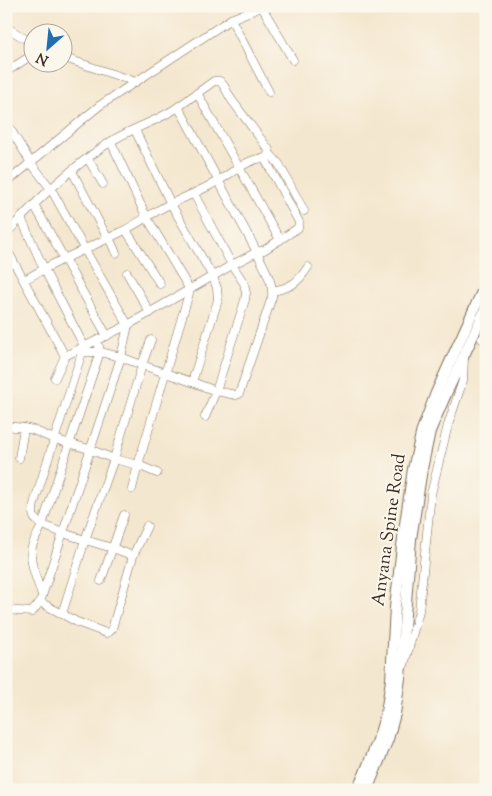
<svg xmlns="http://www.w3.org/2000/svg" width="492" height="796" font-family="'Sorts Mill Goudy',serif">
	<style>
		.lines { fill: none; stroke-linecap: round; stroke-linejoin: round }
		.minor-casing { stroke: #7c6c5c; stroke-width: 9 }
		.major-casing { stroke: #7c6c5c; stroke-width: 12 }
		.minor { stroke: #fff; stroke-width: 8 }
		.major { stroke: #fff; stroke-width: 10 }
		.labels { text-anchor: middle; dominant-baseline: central; stroke-width: 4; stroke-linejoin: round; paint-order: stroke }
		.street-label { font-size: 18px; fill: #3b2a1e; stroke: #fbf7ec }
	</style>
	<rect width="100%" height="100%" fill="#fbf7ec"/>
	<filter id="ink" filterUnits="userSpaceOnUse"><feTurbulence type="fractalNoise" baseFrequency=".02" numOctaves="2"/><feDisplacementMap in="SourceGraphic" scale="10" xChannelSelector="R" yChannelSelector="G"/><feConvolveMatrix kernelMatrix="1 2 1 2 8 2 1 2 1" color-interpolation-filters="sRGB"/></filter>
	<filter id="wash" filterUnits="userSpaceOnUse"><feTurbulence type="fractalNoise" baseFrequency=".0096" numOctaves="4" result="noise"/><feDisplacementMap in="SourceGraphic" scale="20" xChannelSelector="R" yChannelSelector="G"/><feGaussianBlur stdDeviation="1.12" result="paint"/><feColorMatrix in="noise" values="0 0 0 0 0 0 0 0 0 0 0 0 0 0 0 0 0 1.4 0 .05"/><feComposite in="paint" operator="in"/></filter>
	<g filter="url(#wash)">
		<rect width="100%" height="100%" fill="#f4e7cf"/>
	</g>
	<g filter="url(#ink)">
		<g class="lines">
			<defs>
				<g id="minor">
					<polyline points="262,7 293,60"/>
					<polyline points="231,19 269,92"/>
					<polyline points="6,27 32,43"/>
					<polyline points="62,57 136,82"/>
					<polyline points="9,70 32,55"/>
					<polyline points="197,93 280,240"/>
					<polyline points="178,107 214,81 220,81 224,86 231,99 269,150 269,153 265,159"/>
					<polyline points="6,122 31,163 51,189 85,250 128,325 121,357 40,602 32,612 6,610"/>
					<polyline points="135,130 171,204 213,277 217,288 218,300 192,382"/>
					<polyline points="111,142 146,216 190,290 138,465 132,489"/>
					<polyline points="269,153 279,164 304,211"/>
					<polyline points="88,159 103,184"/>
					<polyline points="72,171 108,239"/>
					<polyline points="6,183 99,106 231,19 263,6"/>
					<polyline points="194,194 232,265 244,283 246,293 245,300 216,391 205,417"/>
					<polyline points="35,206 107,336"/>
					<path d="M21,218L44,269L84,346L37,494C35,500 31,511 34,517C38,529 98,543 112,548C119,550 126,553 133,556"/>
					<polyline points="126,230 160,284"/>
					<path d="M6,234C36,201 72,167 110,142C131,128 157,122 178,107L184,117L257,252L264,250L298,228L299,222L265,159C253,155 229,175 218,181C202,190 186,197 170,204C153,212 139,223 123,231C104,241 84,249 64,259C50,265 37,273 24,280"/>
					<polyline points="109,238 116,253"/>
					<polyline points="6,248 65,356 55,378"/>
					<polyline points="127,273 150,313"/>
					<path d="M273,291C291,287 297,284 308,267"/>
					<polyline points="486,334 482,339 486,341"/>
					<path d="M65,356L128,325L232,265L257,252C263,266 274,282 272,297L239,394L236,395L216,391L192,382L142,365L121,357L100,352H83"/>
					<polyline points="6,426 24,428 33,430 54,439 89,449 114,459 138,465 157,473"/>
					<polyline points="19,458 24,428"/>
					<polyline points="101,581 124,515"/>
					<path d="M42,595C38,583 28,560 32,547C34,540 39,532 42,525L100,352L99,347"/>
					<polyline points="40,602 77,622 106,633 109,632 112,629 133,556 147,526"/>
					<polyline points="62,614 85,540 114,459 142,365 151,340"/>
					<polyline points="404,665 419,611 431,494 448,425 463,380 464,358"/>
				</g>
				<g id="major">
					<polyline points="356,790 364,775 378,740 386,713 391,680 395,607 403,538 413,469 422,430 436,393 486,283"/>
					<polyline points="367,790 388,739 395,714 400,678 411,539 422,469 430,431 446,394 486,308"/>
				</g>
			</defs>
			<!-- minor casing -->
			<use href="#minor" class="minor-casing"/>
			<!-- major casing -->
			<use href="#major" class="major-casing"/>
			<!-- minor -->
			<use href="#minor" class="minor"/>
			<!-- major -->
			<use href="#major" class="major"/>
		</g>
	</g>
	<g class="labels">
		<!-- street labels -->
		<g class="street-label">
			<text transform="translate(390 530) rotate(-82)">Anyana Spine Road</text>
		</g>
	</g>
	<!-- margin -->
	<rect width="492" height="796" fill="none" stroke="#fbf7ec" stroke-width="25"/>
	<!-- north arrow -->
	<g transform="translate(48 48) rotate(207)"><circle r="24" fill="#fbf7ec" stroke="#aea59a"/>
	<path d="M0-4L9 19L0 12L-9 19Z" fill="#1f6fb2"/>
	<text y="-8" font-size="14" font-weight="bold" text-anchor="middle" fill="#3b2a1e">N</text>
	</g>
</svg>
